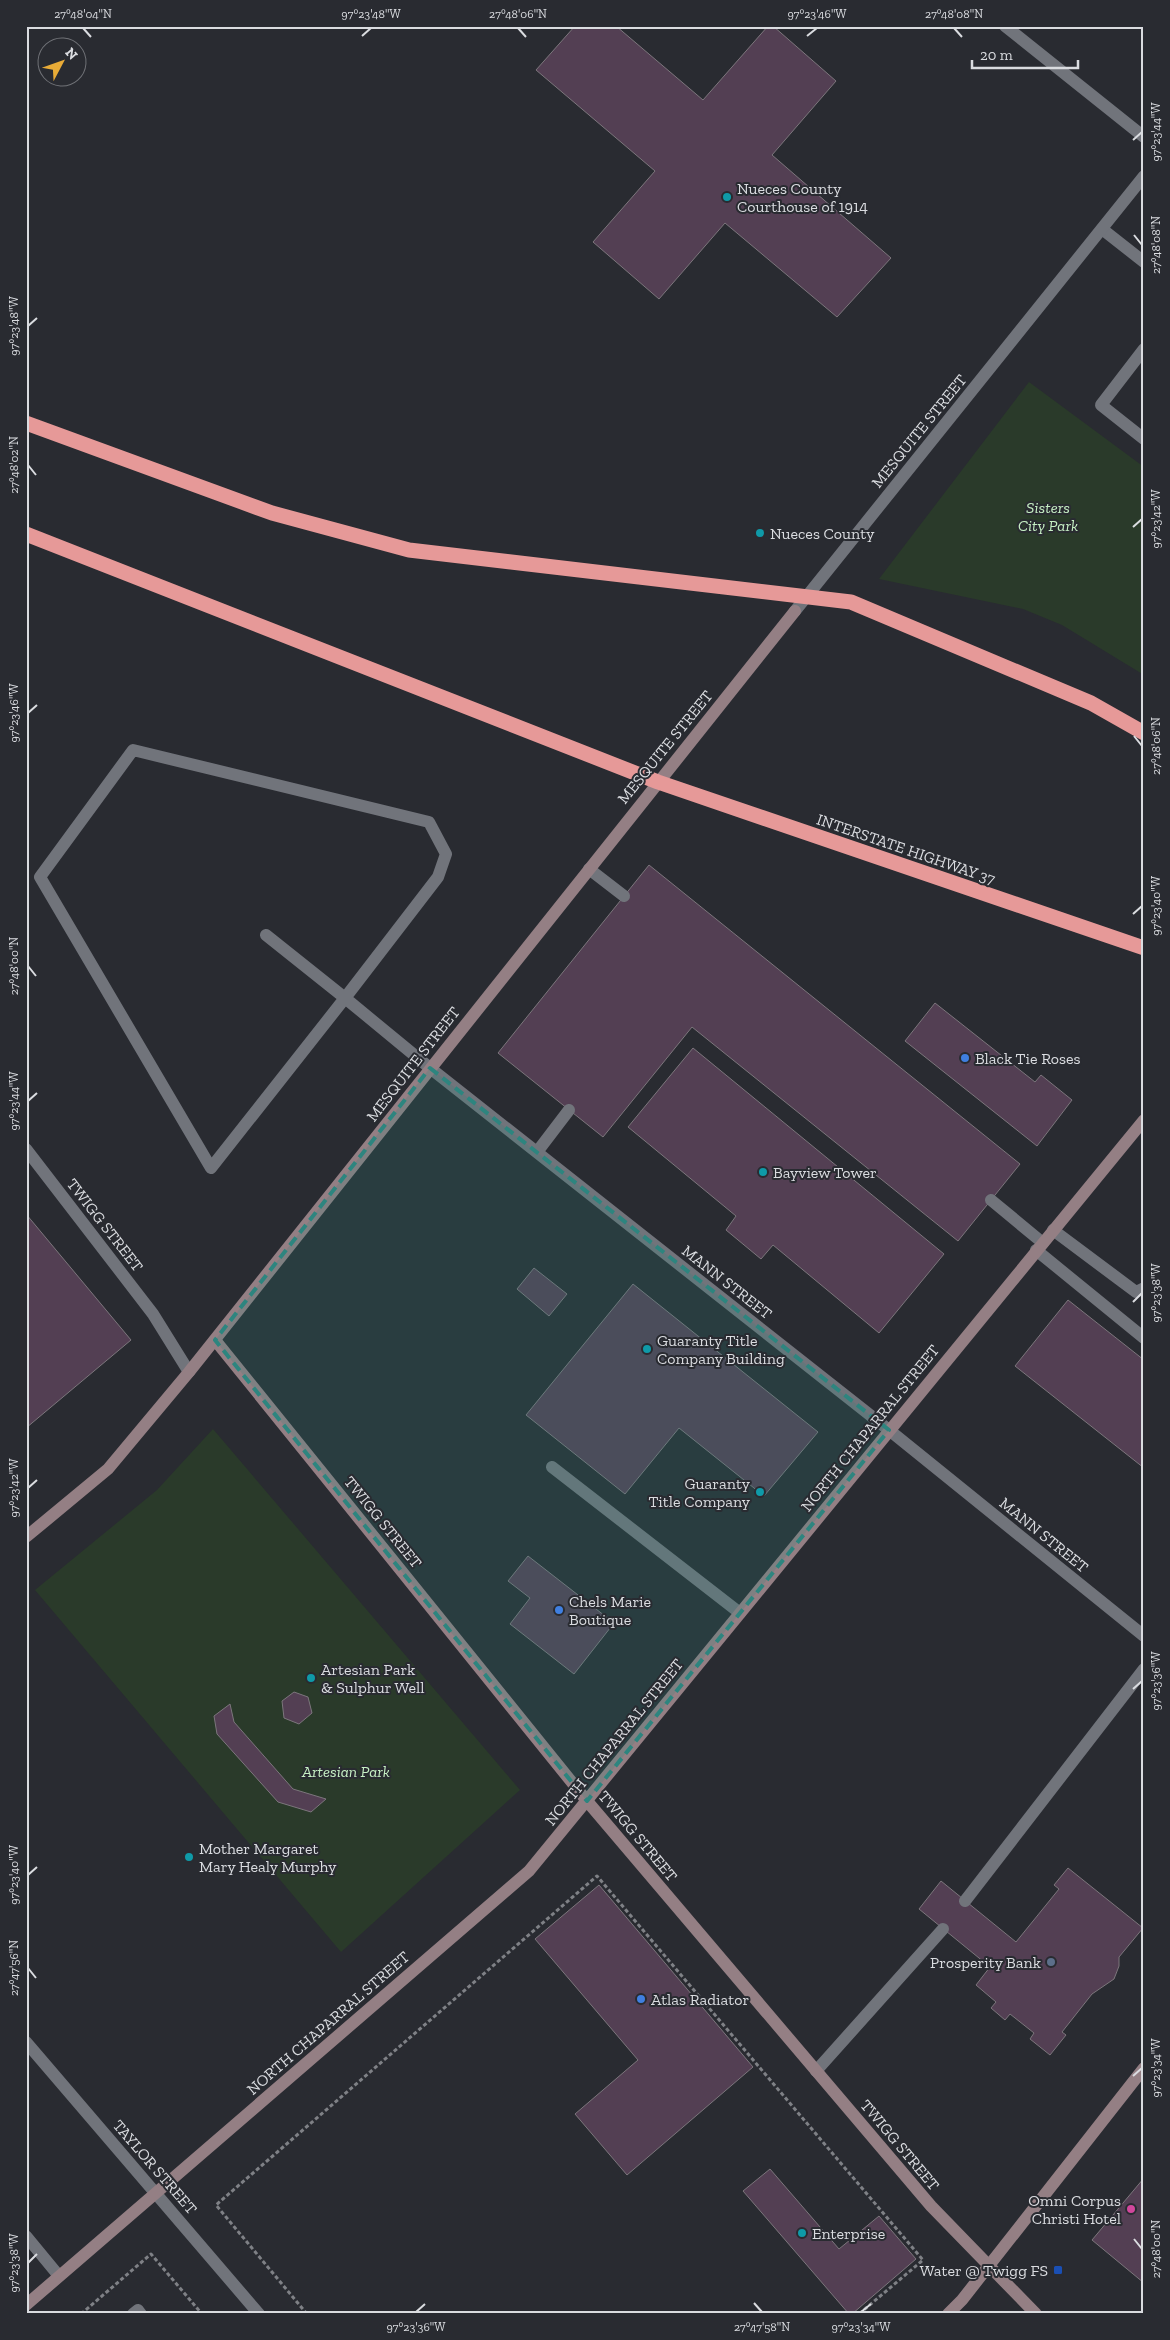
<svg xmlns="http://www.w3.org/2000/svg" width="1170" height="2340" font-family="'Zilla Slab',serif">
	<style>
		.green { fill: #2a3a2a }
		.building { fill: #533f53; stroke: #7c767c }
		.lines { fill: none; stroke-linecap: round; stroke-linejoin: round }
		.path { stroke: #7f8186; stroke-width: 3; stroke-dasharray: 4 2.5; stroke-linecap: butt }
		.lane { stroke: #71747b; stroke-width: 12 }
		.street { stroke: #71747b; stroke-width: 12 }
		.secondary { stroke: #947f84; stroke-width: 12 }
		.highway { stroke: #e69998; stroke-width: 15 }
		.marked { fill: #2d857f; fill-opacity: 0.2; stroke: #2d857f; stroke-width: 4; stroke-dasharray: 10 6; stroke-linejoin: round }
		.ticks { fill: none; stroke: #dadce0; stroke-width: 2 }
		.culture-dot { fill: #0f9aa8; stroke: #292b31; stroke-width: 2 }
		.shop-dot { fill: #3f7fe0; stroke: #292b31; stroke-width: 2 }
		.service-dot { fill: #5c6f8a; stroke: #292b31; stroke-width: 2 }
		.hotel-dot { fill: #d1479c; stroke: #292b31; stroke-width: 2 }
		.transit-dot { fill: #1a4fb4; stroke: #292b31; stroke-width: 2 }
		.labels { text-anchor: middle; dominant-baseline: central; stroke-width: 4; stroke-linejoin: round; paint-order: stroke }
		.poi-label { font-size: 16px; fill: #dadce0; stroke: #292b31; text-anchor: start }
		.street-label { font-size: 16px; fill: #dadce0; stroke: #292b31 }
		.park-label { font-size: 16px; font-style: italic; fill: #c6efc4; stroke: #292b31 }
		.neatline { fill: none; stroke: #dadce0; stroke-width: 2 }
		.ticks-label { font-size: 12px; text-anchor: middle; fill: #dadce0 }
	</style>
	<rect width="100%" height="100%" fill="#292b31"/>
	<!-- green -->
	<g class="green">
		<polygon points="1029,382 1144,467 1144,675 1062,625 1023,609 879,579"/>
		<polygon points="213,1429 520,1790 341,1952 35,1590 157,1490"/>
	</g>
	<!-- building -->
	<g class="building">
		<polygon points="575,26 616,26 703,100 768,26 773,26 836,81 772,155 891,258 837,317 725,223 659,299 593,242 655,171 536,70"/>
		<polygon points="649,865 1020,1164 958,1241 692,1027 603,1137 498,1053"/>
		<polygon points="935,1003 1035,1082 1041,1075 1072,1100 1037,1146 905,1041"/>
		<polygon points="693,1048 944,1254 879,1333 773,1245 761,1259 726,1230 736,1216 628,1127"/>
		<polygon points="26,1214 131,1340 26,1428"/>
		<polygon points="534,1268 567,1294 549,1316 517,1289"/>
		<polygon points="633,1284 818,1432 764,1496 679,1428 625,1494 526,1415"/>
		<polygon points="1068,1300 1144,1360 1144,1468 1015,1366"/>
		<polygon points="528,1556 614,1623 574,1674 510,1624 530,1598 508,1581"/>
		<polygon points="294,1692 308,1697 312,1713 299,1724 284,1718 282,1701"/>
		<polygon points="230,1704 234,1722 293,1789 326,1799 311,1812 278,1802 217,1734 214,1716"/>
		<polygon points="1068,1868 1143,1928 1119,1957 1119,1966 1114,1979 1092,1994 1062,2032 1066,2035 1050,2055 1030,2039 1034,2033 1010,2014 1005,2020 991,2008 996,2002 976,1985 990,1967 919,1909 941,1881 1016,1942 1059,1889 1054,1885"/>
		<polygon points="599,1885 753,2067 627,2175 575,2114 638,2060 535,1939"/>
		<polygon points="770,2169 839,2249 879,2216 916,2259 852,2314 849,2314 743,2191"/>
		<polygon points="1144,2178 1144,2283 1092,2240"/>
	</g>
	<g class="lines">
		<!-- path -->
		<g class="path">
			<polyline points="81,2314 151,2254 202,2314"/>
			<polyline points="307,2314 216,2205 597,1876 923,2260 859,2314"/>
		</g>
		<!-- lane -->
		<g class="lane">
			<polyline points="1102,229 1144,262"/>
			<polyline points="1144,349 1101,405 1144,439"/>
			<polyline points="589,869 624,896"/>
			<polyline points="266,935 345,998 438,877 446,854 429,822 133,750 40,877 211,1168 345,998 430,1068"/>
			<polyline points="537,1152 569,1110"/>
			<polyline points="991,1200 1043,1243"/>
			<polyline points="1053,1230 1136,1292 1144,1288"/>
			<polyline points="1036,1250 1144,1338"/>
			<polyline points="552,1467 740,1613"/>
			<polyline points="965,1901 1144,1669"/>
			<polyline points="816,2071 943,1929"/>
			<polyline points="26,2236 59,2276"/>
			<polyline points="133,2314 138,2310 141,2314"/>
		</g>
		<!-- street -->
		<g class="street">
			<polyline points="1005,26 1144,137"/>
			<polyline points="795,611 1144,176"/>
			<polyline points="430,1068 889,1430 1144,1636"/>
			<polyline points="26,1149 153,1314 189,1372"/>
			<polyline points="26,2042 259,2314"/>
		</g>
		<!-- secondary -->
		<g class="secondary">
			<polyline points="215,1340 587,1801 931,2206 1036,2314"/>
			<polyline points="26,1537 108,1469 189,1372 795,611"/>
			<polyline points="26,2305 529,1871 1144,1120"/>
			<polyline points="948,2314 962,2300 1144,2068"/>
		</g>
		<!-- highway -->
		<g class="highway">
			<polyline points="26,423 272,513 409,550 851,602 1091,703 1144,733"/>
			<polyline points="26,534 658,782 1144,948"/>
		</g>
	</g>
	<!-- marked area -->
	<path class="marked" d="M430,1068L889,1430L587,1801L215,1340Z"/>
	<!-- ticks -->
	<path class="ticks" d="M83,28L91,37M518,28L526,37M954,28L962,37M362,36L371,28M807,36L817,28M1133,140L1142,132M1134,235L1142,245M28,326L37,318M28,465L36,475M1133,527L1142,519M28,713L37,705M1134,736L1142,746M1133,914L1142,906M28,966L36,976M28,1101L37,1093M1133,1302L1142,1293M28,1488L37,1480M1133,1689L1142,1681M28,1875L37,1867M28,1968L36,1978M1133,2076L1142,2068M1134,2239L1142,2249M28,2263L37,2254M754,2303L762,2312M416,2312L425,2304M861,2312L871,2304"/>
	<!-- markers -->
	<g class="culture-dot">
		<circle cx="727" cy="197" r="5"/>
		<circle cx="760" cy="533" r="5"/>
		<circle cx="763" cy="1172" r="5"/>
		<circle cx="647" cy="1349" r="5"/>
		<circle cx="760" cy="1492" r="5"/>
		<circle cx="311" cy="1678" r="5"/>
		<circle cx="189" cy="1857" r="5"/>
		<circle cx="802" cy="2233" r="5"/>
	</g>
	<g class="shop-dot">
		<circle cx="965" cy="1058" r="5"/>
		<circle cx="559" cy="1610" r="5"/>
		<circle cx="641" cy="1999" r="5"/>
	</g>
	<circle class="service-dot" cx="1051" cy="1962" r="5"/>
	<circle class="hotel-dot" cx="1131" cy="2209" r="5"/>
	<rect class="transit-dot" x="1053" y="2265" width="10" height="10" rx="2.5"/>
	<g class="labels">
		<!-- poi labels -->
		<g class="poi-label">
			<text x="737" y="188">Nueces County<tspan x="737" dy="18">Courthouse of 1914</tspan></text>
			<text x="770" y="533">Nueces County</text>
			<text x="975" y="1058">Black Tie Roses</text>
			<text x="773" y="1172">Bayview Tower</text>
			<text x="657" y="1340">Guaranty Title<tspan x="657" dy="18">Company Building</tspan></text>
			<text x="750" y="1483" text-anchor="end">Guaranty<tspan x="750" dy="18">Title Company</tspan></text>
			<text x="569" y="1601">Chels Marie<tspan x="569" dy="18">Boutique</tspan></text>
			<text x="321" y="1669">Artesian Park<tspan x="321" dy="18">&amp; Sulphur Well</tspan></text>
			<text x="199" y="1848">Mother Margaret<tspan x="199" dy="18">Mary Healy Murphy</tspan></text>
			<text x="1041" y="1962" text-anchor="end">Prosperity Bank</text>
			<text x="651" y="1999">Atlas Radiator</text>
			<text x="1121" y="2200" text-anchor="end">Omni Corpus<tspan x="1121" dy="18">Christi Hotel</tspan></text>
			<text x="812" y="2233">Enterprise</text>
			<text x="1048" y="2270" text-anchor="end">Water @ Twigg FS</text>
		</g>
		<!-- street labels -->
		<g class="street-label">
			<text transform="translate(919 431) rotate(-51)">MESQUITE STREET</text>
			<text transform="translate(665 747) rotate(-51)">MESQUITE STREET</text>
			<text transform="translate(906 849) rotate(19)">INTERSTATE HIGHWAY 37</text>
			<text transform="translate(413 1064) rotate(-52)">MESQUITE STREET</text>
			<text transform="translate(105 1225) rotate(52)">TWIGG STREET</text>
			<text transform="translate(727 1282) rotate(38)">MANN STREET</text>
			<text transform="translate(870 1428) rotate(-51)">NORTH CHAPARRAL STREET</text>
			<text transform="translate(383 1522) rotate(51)">TWIGG STREET</text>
			<text transform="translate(1044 1535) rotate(39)">MANN STREET</text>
			<text transform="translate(614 1742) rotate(-51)">NORTH CHAPARRAL STREET</text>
			<text transform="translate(638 1836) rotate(50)">TWIGG STREET</text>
			<text transform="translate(328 2023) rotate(-41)">NORTH CHAPARRAL STREET</text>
			<text transform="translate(900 2145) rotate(50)">TWIGG STREET</text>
			<text transform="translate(155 2167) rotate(49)">TAYLOR STREET</text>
		</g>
		<!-- park labels -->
		<g class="park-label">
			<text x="1048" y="507">Sisters<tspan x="1048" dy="18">City Park</tspan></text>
			<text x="346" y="1771">Artesian Park</text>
		</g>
	</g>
	<!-- border -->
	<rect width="1170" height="2340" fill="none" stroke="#292b31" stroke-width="55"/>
	<!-- north arrow -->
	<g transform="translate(62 62) rotate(49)"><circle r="24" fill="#292b31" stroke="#707277"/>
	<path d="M0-4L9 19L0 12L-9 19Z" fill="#e8ab37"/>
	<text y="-8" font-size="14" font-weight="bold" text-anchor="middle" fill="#dadce0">N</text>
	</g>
	<!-- scale -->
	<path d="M972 60v8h106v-8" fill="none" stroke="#dadce0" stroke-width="2.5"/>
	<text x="980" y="60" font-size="15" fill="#dadce0" stroke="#292b31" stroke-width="4" paint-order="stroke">20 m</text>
	<rect x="28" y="28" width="1114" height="2284" class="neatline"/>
	<g class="ticks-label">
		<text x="83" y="18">27°48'04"N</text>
		<text x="371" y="18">97°23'48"W</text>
		<text x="518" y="18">27°48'06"N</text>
		<text x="817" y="18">97°23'46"W</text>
		<text x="954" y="18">27°48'08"N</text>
		<text transform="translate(1156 132) rotate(-90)" y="4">97°23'44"W</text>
		<text transform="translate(1156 245) rotate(-90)" y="4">27°48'08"N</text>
		<text transform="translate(14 326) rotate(-90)" y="4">97°23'48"W</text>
		<text transform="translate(14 465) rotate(-90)" y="4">27°48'02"N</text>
		<text transform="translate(1156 519) rotate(-90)" y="4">97°23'42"W</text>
		<text transform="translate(14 713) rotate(-90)" y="4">97°23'46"W</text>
		<text transform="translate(1156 746) rotate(-90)" y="4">27°48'06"N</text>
		<text transform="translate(1156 906) rotate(-90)" y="4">97°23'40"W</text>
		<text transform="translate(14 966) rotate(-90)" y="4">27°48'00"N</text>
		<text transform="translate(14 1101) rotate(-90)" y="4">97°23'44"W</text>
		<text transform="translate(1156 1293) rotate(-90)" y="4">97°23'38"W</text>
		<text transform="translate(14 1488) rotate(-90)" y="4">97°23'42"W</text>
		<text transform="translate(1156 1681) rotate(-90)" y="4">97°23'36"W</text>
		<text transform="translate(14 1875) rotate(-90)" y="4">97°23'40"W</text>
		<text transform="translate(14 1968) rotate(-90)" y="4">27°47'56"N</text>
		<text transform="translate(1156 2068) rotate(-90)" y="4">97°23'34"W</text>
		<text transform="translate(1156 2249) rotate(-90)" y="4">27°48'00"N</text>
		<text transform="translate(14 2263) rotate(-90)" y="4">97°23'38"W</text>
		<text x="416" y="2331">97°23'36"W</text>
		<text x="762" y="2331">27°47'58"N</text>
		<text x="861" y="2331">97°23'34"W</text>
	</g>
</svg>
